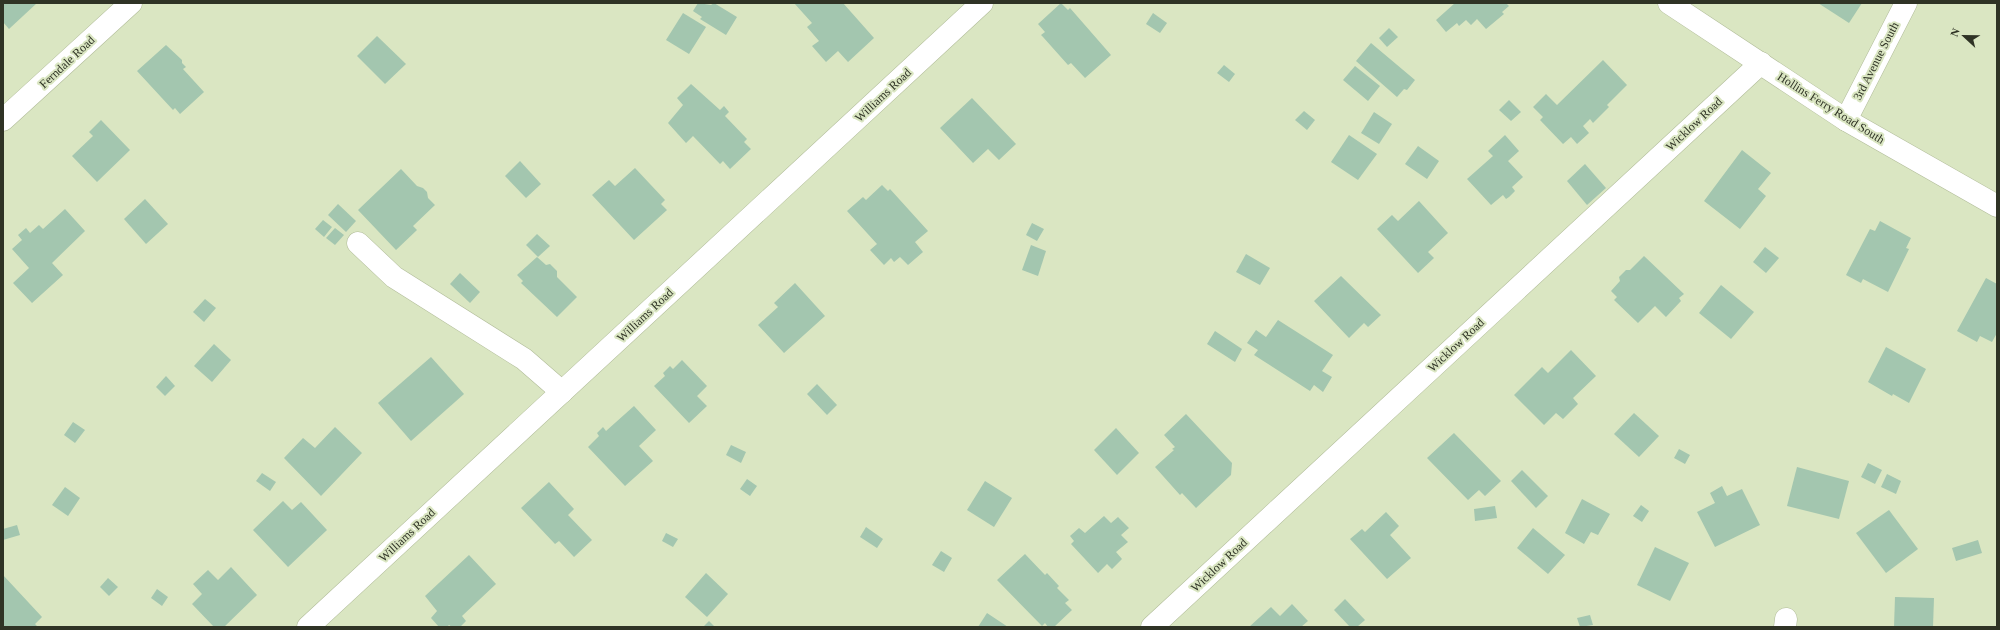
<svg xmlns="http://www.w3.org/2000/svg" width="2000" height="630" font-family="Georgia,serif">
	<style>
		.building { fill: #a3c6af }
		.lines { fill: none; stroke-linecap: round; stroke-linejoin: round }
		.minor-casing { stroke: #b1bc99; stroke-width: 23 }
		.minor { stroke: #fff; stroke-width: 22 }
		.labels { text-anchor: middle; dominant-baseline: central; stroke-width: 4; stroke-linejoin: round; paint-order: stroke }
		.street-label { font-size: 12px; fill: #2f3325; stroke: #dae6c2 }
	</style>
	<rect width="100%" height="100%" fill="#dae6c2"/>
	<!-- building -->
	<g class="building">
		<polygon points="3,3 37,3 9,29 3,22"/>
		<polygon points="698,3 711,5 714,3 737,17 726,35 700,19 702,17 693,11"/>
		<polygon points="794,3 843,3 874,38 848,62 838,51 826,62 812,46 819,41 807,27 812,23"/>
		<polygon points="1061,3 1068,10 1070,8 1111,55 1085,78 1071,63 1068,65 1043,37 1041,35 1045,32 1038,24"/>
		<polygon points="1455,3 1506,3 1509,6 1502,12 1504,14 1486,29 1477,19 1471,25 1466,20 1459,26 1457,23 1446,32 1436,20"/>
		<polygon points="1818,3 1862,3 1849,23"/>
		<polygon points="683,13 706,27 689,54 666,40"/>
		<polygon points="1153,13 1167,23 1160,33 1146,24"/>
		<polygon points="1389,28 1398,37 1387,47 1379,38"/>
		<polygon points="377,36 406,64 385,84 357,56"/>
		<polygon points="1371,43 1415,80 1407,90 1404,89 1397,97 1356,61"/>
		<polygon points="166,45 182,60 182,63 186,67 183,69 204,92 180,114 175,108 173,110 137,71"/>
		<polygon points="1603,60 1627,85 1607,105 1609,107 1593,123 1590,119 1583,126 1589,133 1577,144 1571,137 1563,144 1540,120 1543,117 1533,107 1546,94 1557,105"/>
		<polygon points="1224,65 1235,74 1229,82 1217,73"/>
		<polygon points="1355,66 1380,86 1368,101 1343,80"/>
		<polygon points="691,84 720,110 724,106 729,112 725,116 747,139 744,142 751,149 730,169 723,161 720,164 693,136 686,143 668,123 683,105 677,98"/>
		<polygon points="972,98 1016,144 999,160 988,149 973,163 940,128"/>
		<polygon points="1509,100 1521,112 1511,121 1499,110"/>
		<polygon points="1304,111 1315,120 1307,130 1295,120"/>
		<polygon points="1374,112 1392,124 1379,144 1361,133"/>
		<polygon points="101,120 130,150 97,182 72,156 93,136 89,132"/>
		<polygon points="1349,135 1377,154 1358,180 1331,162"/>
		<polygon points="1505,135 1519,151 1508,161 1523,177 1512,187 1515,191 1509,197 1506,199 1503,195 1491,205 1467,179 1493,156 1488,151"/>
		<polygon points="1418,146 1439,161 1427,179 1405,164"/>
		<polygon points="1742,150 1771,173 1758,189 1766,196 1740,229 1704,201"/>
		<polygon points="520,161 541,184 526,198 505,176"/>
		<polygon points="1585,164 1606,188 1587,205 1567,181"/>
		<polygon points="635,168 665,200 661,204 667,210 634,240 592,195 609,180 615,186"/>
		<polygon points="401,169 417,186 423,188 427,192 428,198 435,205 413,226 417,230 396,250 358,210"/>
		<polygon points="882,185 888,191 890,189 928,231 915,242 923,252 908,265 900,257 894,262 891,258 884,265 870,250 877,244 847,211 863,197 866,200"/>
		<polygon points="145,199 168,224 146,244 124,219"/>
		<polygon points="1419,201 1448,233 1428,252 1434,258 1418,273 1377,229 1392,215 1398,221"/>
		<polygon points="338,204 356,221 346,232 328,215"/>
		<polygon points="65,209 85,231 52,263 63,275 32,303 13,283 29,268 12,249 22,240 18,235 26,228 30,233 39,225 43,229"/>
		<polygon points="323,220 332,227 324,237 315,229"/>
		<polygon points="1880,221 1911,238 1906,248 1909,249 1888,292 1863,279 1861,283 1846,275 1870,229 1875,231"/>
		<polygon points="1032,223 1044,229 1037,241 1026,235"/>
		<polygon points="335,228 344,235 335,245 326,238"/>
		<polygon points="537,234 550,246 538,257 526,245"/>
		<polygon points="1031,245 1046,251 1038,276 1022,270"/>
		<polygon points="1765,247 1779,258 1766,273 1753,262"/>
		<polygon points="1246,254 1270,268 1260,285 1236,272"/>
		<polygon points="1644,256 1684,294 1679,298 1681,301 1666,317 1655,306 1638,323 1614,300 1617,297 1611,291 1620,281 1619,277 1626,270 1630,270"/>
		<polygon points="537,257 546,265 550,264 557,271 557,277 577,297 557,317 521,283 523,281 517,275"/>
		<polygon points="460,273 480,292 470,303 450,284"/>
		<polygon points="1341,276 1381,315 1368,327 1364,323 1349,338 1314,301"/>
		<polygon points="1986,278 1997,284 1997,333 1992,342 1980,336 1977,342 1957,331"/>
		<polygon points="795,283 825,316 784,353 758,325 778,307 774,303"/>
		<polygon points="1721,285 1754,312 1731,339 1699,313"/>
		<polygon points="205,299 216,308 204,322 193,312"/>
		<polygon points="1278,320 1333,355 1322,371 1332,377 1323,392 1314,385 1310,391 1254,355 1258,350 1247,343 1256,330 1266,337"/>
		<polygon points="1215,331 1242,349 1235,362 1207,344"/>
		<polygon points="214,344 231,360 212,382 194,366"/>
		<polygon points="1886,347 1926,369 1909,403 1893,394 1892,396 1868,382"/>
		<polygon points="1571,350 1596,376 1573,398 1578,404 1563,419 1556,413 1544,425 1514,395 1542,367 1548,373"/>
		<polygon points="431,357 464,394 411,441 378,403"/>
		<polygon points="682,360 707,386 697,396 707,406 689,423 654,386 665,376 663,373 670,366 673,369"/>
		<polygon points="166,376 175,386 165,396 156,387"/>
		<polygon points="817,384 837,405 827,415 807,394"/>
		<polygon points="634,406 656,430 639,446 653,461 625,486 588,447 599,436 597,433 603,427 606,431"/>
		<polygon points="1634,413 1659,436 1639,457 1614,434"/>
		<polygon points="1186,414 1232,463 1231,475 1196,508 1182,493 1180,495 1155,467 1174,450 1172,449 1175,447 1164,435"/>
		<polygon points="73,422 85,430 75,443 64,435"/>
		<polygon points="335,427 362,453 321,496 284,458 303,438 315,448"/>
		<polygon points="1116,428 1139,453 1117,475 1094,450"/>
		<polygon points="1454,433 1501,481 1485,496 1479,490 1468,500 1427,458"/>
		<polygon points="731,445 746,452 741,463 726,455"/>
		<polygon points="1679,449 1690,455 1685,464 1674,458"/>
		<polygon points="1868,463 1882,470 1875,484 1861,477"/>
		<polygon points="1797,467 1849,481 1839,519 1787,506"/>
		<polygon points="1522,470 1548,496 1536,508 1511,481"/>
		<polygon points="262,473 276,482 270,491 256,481"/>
		<polygon points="1887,474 1901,481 1896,494 1881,487"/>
		<polygon points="747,479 757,486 750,496 740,489"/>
		<polygon points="985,481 1012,498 994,527 967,510"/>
		<polygon points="549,482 574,509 568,515 592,540 574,557 559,541 555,544 521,508"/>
		<polygon points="1722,486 1727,496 1742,489 1760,525 1715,547 1697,512 1715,503 1710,493"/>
		<polygon points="65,487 80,498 68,516 52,505"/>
		<polygon points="1582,499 1610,514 1598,535 1591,532 1584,544 1565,533"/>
		<polygon points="283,501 292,510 301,502 327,530 288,567 253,530"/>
		<polygon points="1641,505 1649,511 1642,522 1633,516"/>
		<polygon points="1495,506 1497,518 1475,521 1474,509"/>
		<polygon points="1889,510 1918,549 1886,573 1856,533"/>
		<polygon points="1386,512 1399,526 1390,535 1411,558 1387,579 1350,539 1362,529 1365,532"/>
		<polygon points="1104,516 1111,523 1118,517 1129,528 1121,535 1128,542 1116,552 1122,559 1112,569 1107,564 1098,573 1071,544 1074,541 1070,536 1079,528 1085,533"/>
		<polygon points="17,525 20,535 3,540 3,529"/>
		<polygon points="866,527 883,539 877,548 860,537"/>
		<polygon points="1533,528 1565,555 1548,574 1517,548"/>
		<polygon points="666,533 678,539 673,547 662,541"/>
		<polygon points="1978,540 1982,553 1956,561 1952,548"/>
		<polygon points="1655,547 1689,563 1670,601 1637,585"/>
		<polygon points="941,551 952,558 944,572 932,565"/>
		<polygon points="1025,554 1045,575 1047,573 1059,586 1057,588 1069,600 1065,603 1072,610 1054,627 1048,627 1045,623 1042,626 997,580"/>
		<polygon points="469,555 496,584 462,616 466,621 460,627 452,627 449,625 447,627 439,627 431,618 437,611 425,596"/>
		<polygon points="231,567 257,595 224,627 214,627 192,604 202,594 193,584 208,570 218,580"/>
		<polygon points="706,573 728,594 707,617 685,597"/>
		<polygon points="3,575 42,617 35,624 38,627 3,627"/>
		<polygon points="108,578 118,587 109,596 100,587"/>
		<polygon points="157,589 168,597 162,606 151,598"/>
		<polygon points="1895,597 1934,598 1933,627 1894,627"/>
		<polygon points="1345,599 1365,620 1357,627 1350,627 1334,610"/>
		<polygon points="1292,604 1308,621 1301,627 1249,627 1271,607 1280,616"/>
		<polygon points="987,613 1008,627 978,627"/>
		<polygon points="1590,615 1593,625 1580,627 1577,618"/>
		<polygon points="709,621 715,627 703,627"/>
	</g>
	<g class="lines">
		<defs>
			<g id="minor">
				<polyline points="1669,3 1846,120 1997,206"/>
				<polyline points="3,120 131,3"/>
				<polyline points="1846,120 1906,3"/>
				<polyline points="358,243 394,277 524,359 562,392"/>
				<polyline points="308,627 982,3"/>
				<polyline points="1152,627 1761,63"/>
				<polyline points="1785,627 1786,619"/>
			</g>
		</defs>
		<!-- minor casing -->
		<use href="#minor" class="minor-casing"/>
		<!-- minor -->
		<use href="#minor" class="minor"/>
	</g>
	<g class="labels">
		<!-- street labels -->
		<g class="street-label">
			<text transform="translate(1876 61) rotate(-63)">3rd Avenue South</text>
			<text transform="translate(67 62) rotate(-43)">Ferndale Road</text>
			<text transform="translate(883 95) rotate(-43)">Williams Road</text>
			<text transform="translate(1831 108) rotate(32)">Hollins Ferry Road South</text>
			<text transform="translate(1694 124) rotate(-43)">Wicklow Road</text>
			<text transform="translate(645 315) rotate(-43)">Williams Road</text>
			<text transform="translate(1456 345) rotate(-43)">Wicklow Road</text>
			<text transform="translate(407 535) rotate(-43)">Williams Road</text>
			<text transform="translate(1219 565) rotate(-43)">Wicklow Road</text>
		</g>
	</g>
	<!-- border -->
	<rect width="2000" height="630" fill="none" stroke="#2f3325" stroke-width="8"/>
	<!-- north arrow -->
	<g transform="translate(1964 36) rotate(292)" stroke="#dae6c2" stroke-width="3" paint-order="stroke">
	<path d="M0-3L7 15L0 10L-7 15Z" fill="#2f3325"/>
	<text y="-6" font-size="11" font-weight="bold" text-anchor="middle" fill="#2f3325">N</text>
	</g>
</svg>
